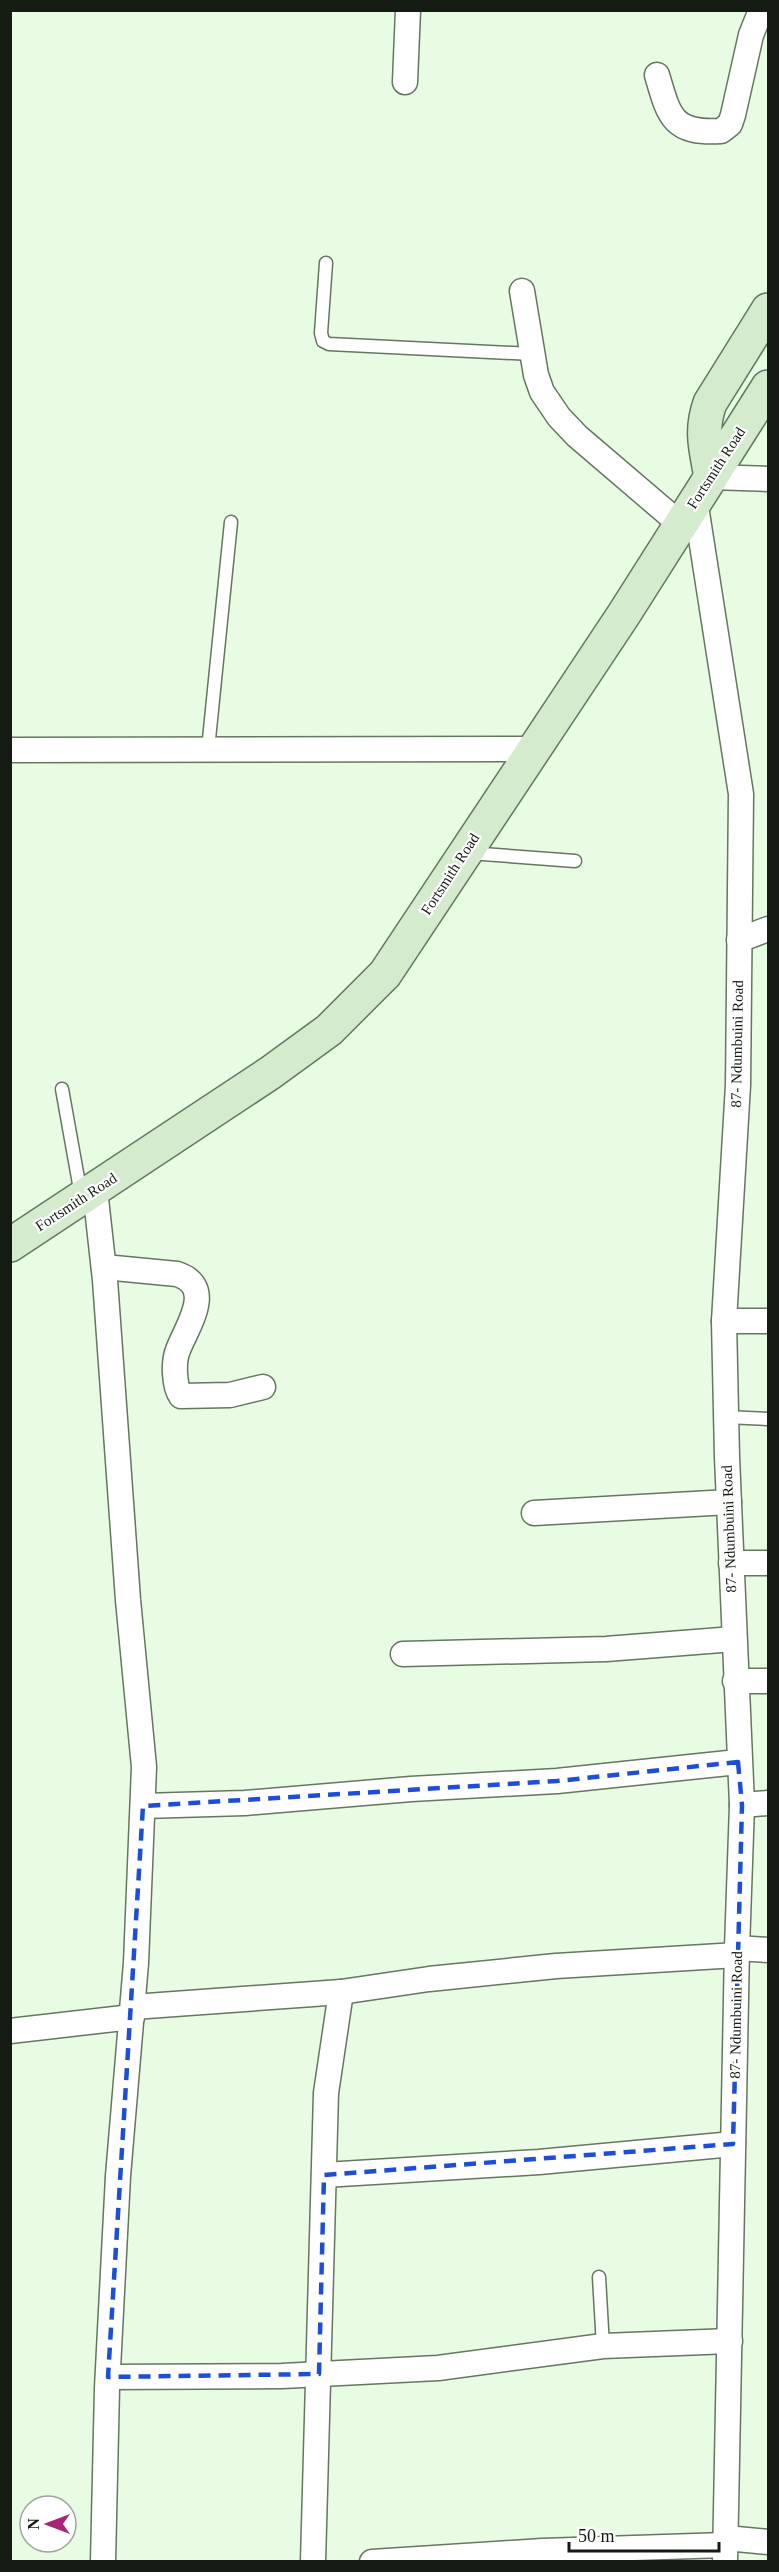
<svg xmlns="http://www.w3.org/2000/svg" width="779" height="2572" font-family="Georgia,serif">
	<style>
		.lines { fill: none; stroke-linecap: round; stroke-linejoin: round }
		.lane-casing { stroke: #657661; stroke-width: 15 }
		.street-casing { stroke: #657661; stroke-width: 27 }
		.secondary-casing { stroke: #657661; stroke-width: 36 }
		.lane { stroke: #fff; stroke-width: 12 }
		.street { stroke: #fff; stroke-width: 24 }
		.secondary { stroke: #d4ebcd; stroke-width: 33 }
		.marked { fill: none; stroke: #1d4ed8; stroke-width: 4.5; stroke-dasharray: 12 8; stroke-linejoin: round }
		.labels { text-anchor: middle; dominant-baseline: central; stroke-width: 4.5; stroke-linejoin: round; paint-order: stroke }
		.street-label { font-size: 15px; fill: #141b12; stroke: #fff }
	</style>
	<rect width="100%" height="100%" fill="#e8fbe3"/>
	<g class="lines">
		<defs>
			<g id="lane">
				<polyline points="326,263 321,333 323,341 329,344 532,354"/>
				<polyline points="208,749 231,522"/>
				<polyline points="469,853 575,861"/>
				<polyline points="62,1089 81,1195"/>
				<polyline points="726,1417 768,1419"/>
				<polyline points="599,2277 603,2346"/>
			</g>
			<g id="street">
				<path d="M657,75C669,116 672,134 721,131L730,124L733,115L751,35L761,10"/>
				<polyline points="405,82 408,10"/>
				<polyline points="522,291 536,375 542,392 559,417 577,436 680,524"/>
				<polyline points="711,477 768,479"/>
				<polyline points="695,500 741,794 738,1085 724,1321 727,1457 742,1805 737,1948 725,2562"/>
				<polyline points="10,750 533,749"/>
				<polyline points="739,940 768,929"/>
				<polyline points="95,1190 105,1280 128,1600 144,1767 136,1963 118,2176 107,2388 103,2562"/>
				<path d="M104,1267L177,1274C216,1287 187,1326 178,1350C173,1362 174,1386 181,1396L230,1395L263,1387"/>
				<polyline points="724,1321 768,1321"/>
				<polyline points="534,1513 729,1502"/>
				<polyline points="731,1563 768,1563"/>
				<polyline points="403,1654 606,1649 734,1639"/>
				<polyline points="735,1681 768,1681"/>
				<polyline points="742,1805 768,1803"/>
				<polyline points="143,1806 245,1803 411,1789 557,1781 738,1762"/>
				<polyline points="737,1948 768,1950"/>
				<polyline points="133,2007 341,1992 429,1979 556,1966 737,1955"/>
				<polyline points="10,2031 132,2017"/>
				<polyline points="324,2175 539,2162 733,2144"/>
				<polyline points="108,2377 282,2376 438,2368 603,2346 730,2341"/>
				<polyline points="726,2538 768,2542"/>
				<polyline points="313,2562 326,2093 341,1992"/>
				<polyline points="372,2562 542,2551 726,2545"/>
			</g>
			<g id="secondary">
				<path d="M711,477C706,449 700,431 710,403L768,310"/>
				<polyline points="10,1245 270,1073 329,1030 385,974 624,614 768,387"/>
			</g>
		</defs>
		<!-- lane casing -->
		<use href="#lane" class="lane-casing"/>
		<!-- street casing -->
		<use href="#street" class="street-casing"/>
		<!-- secondary casing -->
		<use href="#secondary" class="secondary-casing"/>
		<!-- lane -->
		<use href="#lane" class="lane"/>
		<!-- street -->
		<use href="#street" class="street"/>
		<!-- secondary -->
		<use href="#secondary" class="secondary"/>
	</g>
	<!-- marked area -->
	<path class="marked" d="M738,1762L742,1805L733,2144L324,2175L319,2374L108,2377L143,1806L557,1781Z"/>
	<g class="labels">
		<!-- street labels -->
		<g class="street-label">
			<text transform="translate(716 468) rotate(-57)">Fortsmith Road</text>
			<text transform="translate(450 874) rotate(-57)">Fortsmith Road</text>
			<text transform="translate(737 1044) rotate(-89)">87- Ndumbuini Road</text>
			<text transform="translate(76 1202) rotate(-33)">Fortsmith Road</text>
			<text transform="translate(729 1529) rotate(-92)">87- Ndumbuini Road</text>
			<text transform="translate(736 2015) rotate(-89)">87- Ndumbuini Road</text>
		</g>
	</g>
	<!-- border -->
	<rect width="779" height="2572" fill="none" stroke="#141b12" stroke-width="24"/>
	<!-- north arrow -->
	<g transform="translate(48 2524) rotate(270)"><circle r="28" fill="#ffffff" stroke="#a1a4a0" stroke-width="1.5"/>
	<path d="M0-4.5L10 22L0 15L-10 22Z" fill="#a72573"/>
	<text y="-9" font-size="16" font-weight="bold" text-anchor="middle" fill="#141b12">N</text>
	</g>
	<!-- scale -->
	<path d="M569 2542v9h150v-9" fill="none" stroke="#141b12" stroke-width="3"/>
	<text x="578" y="2542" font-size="18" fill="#141b12" stroke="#ffffff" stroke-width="4.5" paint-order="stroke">50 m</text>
</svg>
